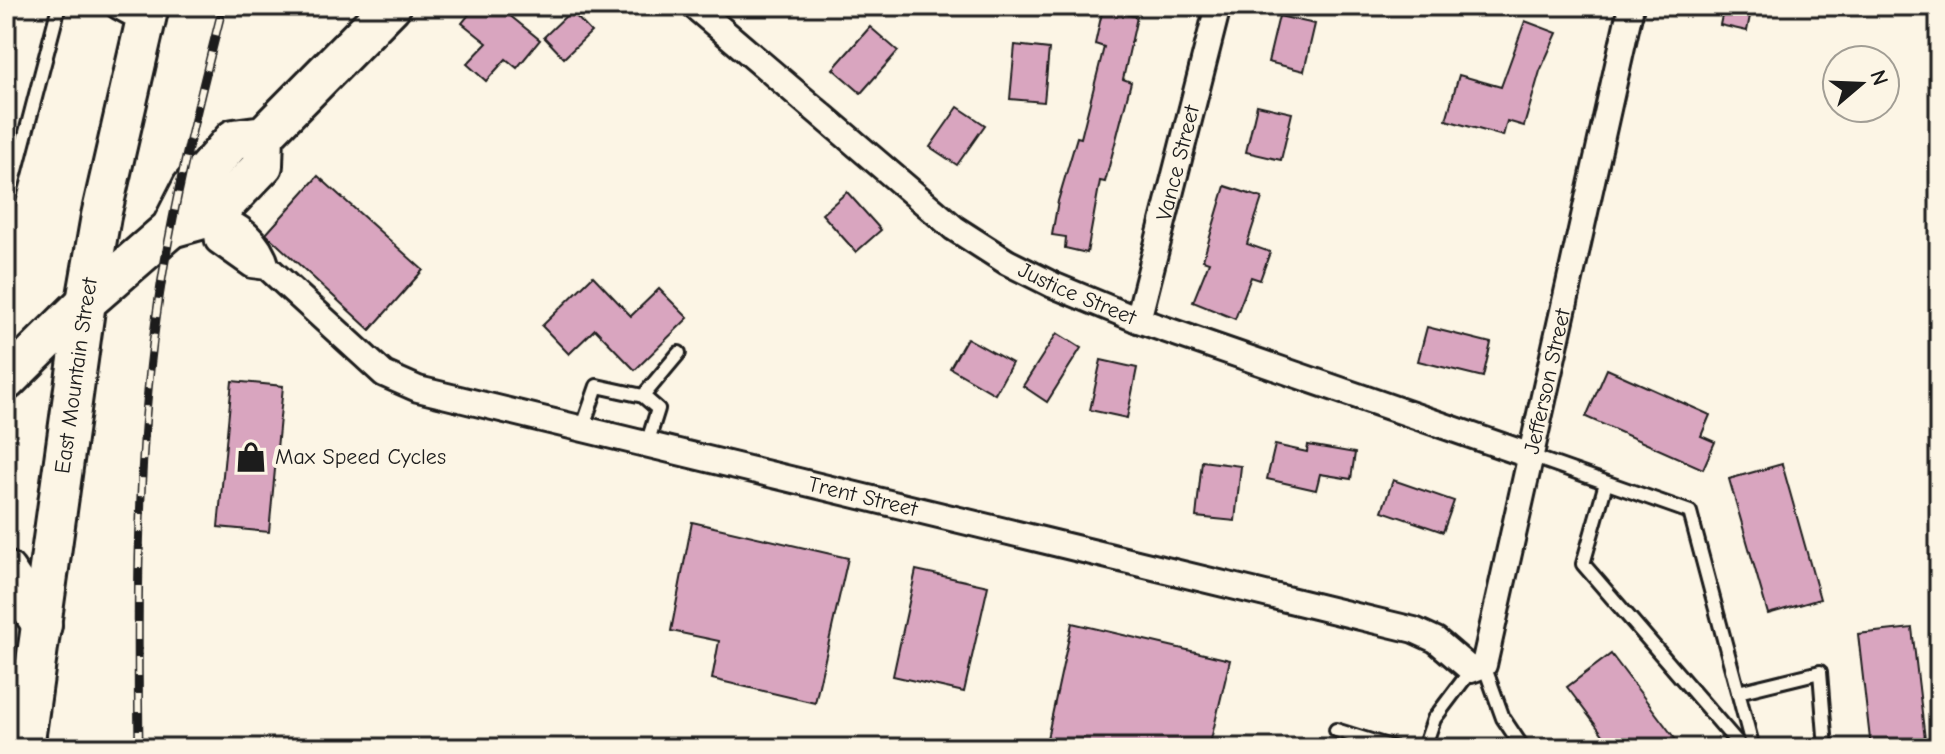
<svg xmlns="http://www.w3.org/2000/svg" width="1945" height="754" font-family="'Comic Neue',sans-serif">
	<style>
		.building { fill: #d9a5bf; stroke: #1c1c1c; stroke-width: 2 }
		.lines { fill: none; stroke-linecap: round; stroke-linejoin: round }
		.lane-casing { stroke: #1c1c1c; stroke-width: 18 }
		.street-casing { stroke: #1c1c1c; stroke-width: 30 }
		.primary-casing { stroke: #1c1c1c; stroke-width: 44 }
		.lane { stroke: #fcf5e5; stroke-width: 12 }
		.street { stroke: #fcf5e5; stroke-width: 24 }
		.primary { stroke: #fcf5e5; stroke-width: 38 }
		.rail-casing { stroke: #1c1c1c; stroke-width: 9 }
		.rail { stroke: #fcf5e5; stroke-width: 6; stroke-dasharray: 18; stroke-linecap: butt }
		.labels { text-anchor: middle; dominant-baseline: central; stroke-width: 8; stroke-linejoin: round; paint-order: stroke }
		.street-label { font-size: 22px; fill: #1c1c1c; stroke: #fcf5e5 }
		.poi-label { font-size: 22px; fill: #1c1c1c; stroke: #fcf5e5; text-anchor: start }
	</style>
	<rect width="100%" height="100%" fill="#fcf5e5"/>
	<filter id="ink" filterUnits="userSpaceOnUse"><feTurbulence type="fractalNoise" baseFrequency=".0125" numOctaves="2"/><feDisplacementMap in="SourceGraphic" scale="16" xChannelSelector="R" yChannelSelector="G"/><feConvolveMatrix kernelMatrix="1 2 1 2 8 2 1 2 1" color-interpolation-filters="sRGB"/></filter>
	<g filter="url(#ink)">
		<!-- building -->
		<g class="building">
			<polygon points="476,6 498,6 540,40 517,68 506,59 486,81 467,64 487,43 462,23"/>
			<polygon points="1724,6 1752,6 1747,31 1720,25"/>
			<polygon points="1103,8 1137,17 1123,79 1131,82 1105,182 1100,181 1087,253 1065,248 1066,237 1052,235 1058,201 1077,137 1081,138 1104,47 1095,44"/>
			<polygon points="571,11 591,32 564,58 544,37"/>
			<polygon points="1279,16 1315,24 1304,71 1268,62"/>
			<polygon points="1525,21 1557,33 1540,71 1524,126 1507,121 1503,136 1446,120 1459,75 1501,87"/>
			<polygon points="870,27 898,51 861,93 833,69"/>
			<polygon points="1015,45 1049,49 1044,102 1010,99"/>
			<polygon points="1257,105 1292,113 1281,160 1246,152"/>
			<polygon points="958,107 985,125 957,165 930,147"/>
			<polygon points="318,176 423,270 370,330 266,234"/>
			<polygon points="1225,186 1262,198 1247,244 1270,252 1260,280 1251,277 1235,319 1193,302 1209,262 1203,260"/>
			<polygon points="847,192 881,230 856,252 822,214"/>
			<polygon points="593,276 631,316 659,289 688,318 635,370 595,329 569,354 542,326"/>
			<polygon points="1427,327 1491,343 1483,377 1418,361"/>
			<polygon points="1057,333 1081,348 1047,402 1023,386"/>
			<polygon points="967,338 1012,363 995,394 950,368"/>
			<polygon points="1101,360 1137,368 1127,418 1090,410"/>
			<polygon points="1607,369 1710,415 1701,436 1715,442 1703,469 1586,417"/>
			<polygon points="232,381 283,386 269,532 218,527"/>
			<polygon points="1275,445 1307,452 1308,445 1355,453 1351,479 1320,474 1316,490 1267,479"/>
			<polygon points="1202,461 1241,466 1235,521 1196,517"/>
			<polygon points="1782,464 1820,599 1768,614 1729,479"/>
			<polygon points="1393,480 1454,501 1443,532 1382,511"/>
			<polygon points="692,522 848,558 815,703 712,679 719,641 671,631"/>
			<polygon points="916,570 988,586 964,692 893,676"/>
			<polygon points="1072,623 1230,660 1209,748 1045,748"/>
			<polygon points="1912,628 1926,748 1871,748 1858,634"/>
			<polygon points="1611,654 1682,748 1613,748 1567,687"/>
		</g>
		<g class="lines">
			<defs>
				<g id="lane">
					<polyline points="6,209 59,6"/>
					<polyline points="643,396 679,353"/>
					<polyline points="582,429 597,386 643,396 658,409 647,444"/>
					<polyline points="1531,456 1690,512 1753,748"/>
					<polyline points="1606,483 1583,564 1742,748"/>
					<polyline points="1484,665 1503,718 1523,748"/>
					<polyline points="1738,692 1820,672 1826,748"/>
					<polyline points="1336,730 1394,748"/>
					<polyline points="1424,748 1434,719 1471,670"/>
				</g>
				<g id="street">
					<polyline points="118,6 144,20"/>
					<path id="s1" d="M694,6L954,228L1007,262L1053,285L1138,320L1531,456"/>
					<path id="s2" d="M267,267L252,265L218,241L214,216C239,224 260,241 267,267L384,374L418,389L1414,630L1436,640L1471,670L1484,665L1631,6"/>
					<path id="s3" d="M1138,320L1218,6"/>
				</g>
				<g id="primary">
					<polyline points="171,228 214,216 263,165 264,135"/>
					<polyline points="6,381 86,302 171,228 192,187 234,139 264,135 391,6"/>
					<polyline points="6,571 42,625"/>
					<path id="s4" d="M24,748L86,302L101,216L149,6"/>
				</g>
			</defs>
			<!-- lane casing -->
			<use href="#lane" class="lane-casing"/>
			<!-- street casing -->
			<use href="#street" class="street-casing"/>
			<!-- primary casing -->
			<use href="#primary" class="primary-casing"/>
			<!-- lane -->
			<use href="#lane" class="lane"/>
			<!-- street -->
			<use href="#street" class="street"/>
			<!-- primary -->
			<use href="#primary" class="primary"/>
			<defs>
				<path id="rail" d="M139,748C137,605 137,461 156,319C170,214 197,109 223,6"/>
			</defs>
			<!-- rail casing -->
			<use href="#rail" class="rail-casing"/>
			<!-- rail -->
			<use href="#rail" class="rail"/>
		</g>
	</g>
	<!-- icons -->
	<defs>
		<symbol id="shop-bare" viewBox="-9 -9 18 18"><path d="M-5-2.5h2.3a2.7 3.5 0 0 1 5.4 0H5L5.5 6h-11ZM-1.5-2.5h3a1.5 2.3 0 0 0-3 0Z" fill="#1c1c1c" stroke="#fcf5e5" stroke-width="2.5" paint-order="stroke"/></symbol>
	</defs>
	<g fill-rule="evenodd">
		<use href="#shop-bare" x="229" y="435" width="44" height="44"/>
	</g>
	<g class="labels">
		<!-- street labels -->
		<g class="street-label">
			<text stroke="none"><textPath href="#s3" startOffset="162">Vance Street</textPath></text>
			<text stroke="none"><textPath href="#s1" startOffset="482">Justice Street</textPath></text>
			<text stroke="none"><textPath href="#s4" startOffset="376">East Mountain Street</textPath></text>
			<text stroke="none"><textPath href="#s2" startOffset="1754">Jefferson Street</textPath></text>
			<text stroke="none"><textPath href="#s2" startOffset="812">Trent Street</textPath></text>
		</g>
		<!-- poi labels -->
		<g class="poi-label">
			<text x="275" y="457">Max Speed Cycles</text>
		</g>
	</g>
	<!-- margin -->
	<rect width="1945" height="754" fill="none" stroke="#fcf5e5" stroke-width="32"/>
	<rect x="16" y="16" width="1913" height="722" fill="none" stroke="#1c1c1c" stroke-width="3" filter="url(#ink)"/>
	<!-- north arrow -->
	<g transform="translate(1861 84) rotate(71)"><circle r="38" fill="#fcf5e5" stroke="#a29e95" stroke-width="2"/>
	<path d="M0-6L14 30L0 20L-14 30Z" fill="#1c1c1c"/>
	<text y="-12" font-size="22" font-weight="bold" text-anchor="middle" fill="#1c1c1c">N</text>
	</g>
</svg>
